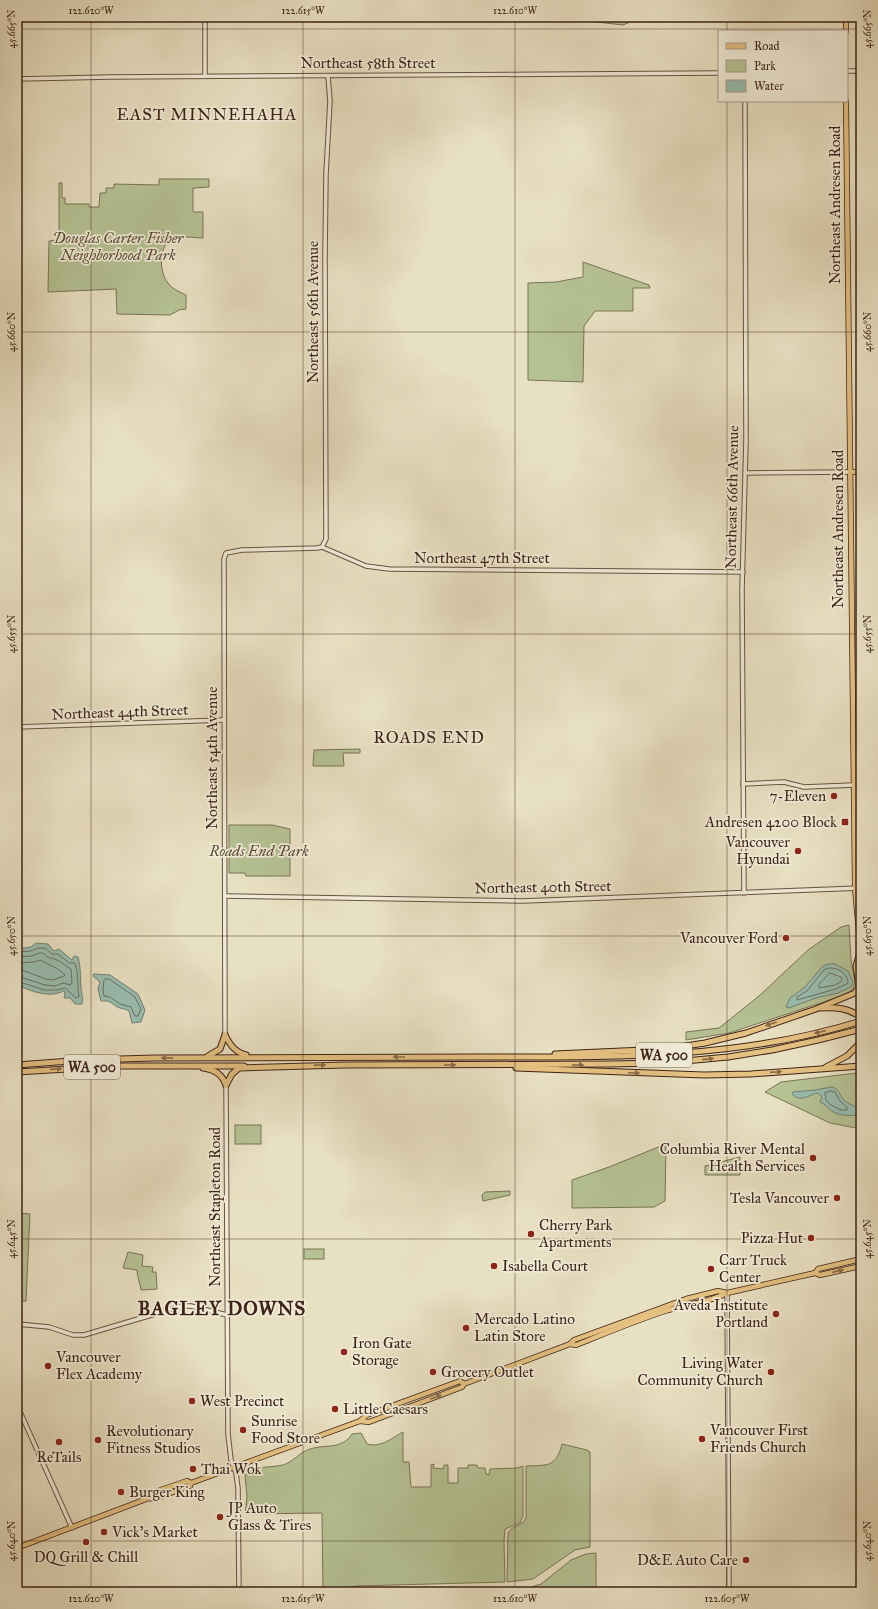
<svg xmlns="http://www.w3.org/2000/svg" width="878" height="1609" font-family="'IM FELL Great Primer',serif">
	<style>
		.green { fill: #b5c294; stroke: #7a7256 }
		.water { fill: #98bdaf; stroke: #747f72 }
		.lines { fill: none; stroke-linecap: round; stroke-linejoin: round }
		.shore { stroke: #6b7063; stroke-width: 1 }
		.minor-casing { stroke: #685242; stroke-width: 5.5 }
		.major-casing { stroke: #3e2317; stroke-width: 6 }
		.highway-casing { stroke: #3e2317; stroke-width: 7 }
		.minor { stroke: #f0ebd7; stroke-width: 3.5 }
		.major { stroke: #e4c081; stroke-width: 4.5 }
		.highway { stroke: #e4c081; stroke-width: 5 }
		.oneway { fill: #896a47 }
		.ticks { fill: none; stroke: #3e2317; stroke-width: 1; stroke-opacity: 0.45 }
		.poi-dot { fill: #8f2418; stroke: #f0ebd7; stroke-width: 1.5 }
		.labels { text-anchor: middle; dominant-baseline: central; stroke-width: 3.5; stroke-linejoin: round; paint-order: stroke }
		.shield { fill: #f0ebd7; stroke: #735f51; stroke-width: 1 }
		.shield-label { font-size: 14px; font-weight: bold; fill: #3e2317 }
		.street-label { font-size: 15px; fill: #3e2317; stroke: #f0ebd7 }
		.park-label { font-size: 15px; font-style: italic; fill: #5c4b36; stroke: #f0ebd7 }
		.poi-label { font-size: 15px; fill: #3e2317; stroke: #f0ebd7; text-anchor: start }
		.quarter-label { font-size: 17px; letter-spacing: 1px; fill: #3e2317; stroke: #f0ebd7 }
		.district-label { font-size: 19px; font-weight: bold; letter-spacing: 1px; fill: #3e2317; stroke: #f0ebd7 }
		.neatline { fill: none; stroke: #3e2317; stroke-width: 1.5 }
		.ticks-label { font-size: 10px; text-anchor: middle; fill: #3e2317 }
	</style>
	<rect width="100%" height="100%" fill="#e8e0c2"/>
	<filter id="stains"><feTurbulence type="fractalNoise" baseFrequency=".005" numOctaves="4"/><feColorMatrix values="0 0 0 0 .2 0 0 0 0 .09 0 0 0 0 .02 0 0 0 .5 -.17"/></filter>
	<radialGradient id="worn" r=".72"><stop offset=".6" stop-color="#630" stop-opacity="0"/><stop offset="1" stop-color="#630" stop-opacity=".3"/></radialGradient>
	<!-- green -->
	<g class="green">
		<polygon points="553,17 631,17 630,22 623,25"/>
		<path d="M159,179H209V187L193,188V212H203V238C194,238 180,235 172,239C158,246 159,272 168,283C172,289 180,292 186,295V309L179,310L170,315L117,314L116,289L48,292L49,241L59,240V183H62V198H65V204H89V207H99L100,193H106V188H114V184L159,185Z"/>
		<polygon points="583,262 649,285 650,288 633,288 633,311 595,311 584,326 583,382 528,380 528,283 556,282 583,277"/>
		<polygon points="360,749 360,753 343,753 344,766 313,766 314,750"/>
		<polygon points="229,825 272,825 290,829 290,876 246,876 245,873 229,873"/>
		<polygon points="849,925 851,960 855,982 853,989 845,995 729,1033 686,1040 686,1032 719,1028 759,996 808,950 841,927"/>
		<polygon points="857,1073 861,1075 861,1129 830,1123 765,1092 781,1082"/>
		<rect x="235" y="1125" width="26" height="19"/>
		<polygon points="666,1144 665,1201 654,1207 572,1208 572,1180 609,1167"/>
		<polygon points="740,1157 740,1175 705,1175 705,1166"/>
		<polygon points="510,1191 510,1195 483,1201 482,1195 485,1192"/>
		<polygon points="17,1213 30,1214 26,1301 17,1301"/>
		<rect x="304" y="1249" width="20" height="10"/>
		<path d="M128,1252L143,1255L142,1266L153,1267L152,1272H156L157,1289L141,1290C140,1282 137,1278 137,1270L123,1268Z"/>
		<path d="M403,1432V1462H409L411,1487H431V1465L434,1464L433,1468L443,1469L444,1465H448V1483H458V1468H468V1465H477L478,1468H485L486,1474L489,1475L490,1469L517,1468L523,1466V1516L520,1523L505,1529L504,1541L505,1582L357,1586L323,1591L322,1513L245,1514L247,1497L245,1475C256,1465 270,1468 283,1465C293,1462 300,1452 310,1449C325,1444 342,1450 352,1434L361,1433L367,1444C381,1448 392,1438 403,1432Z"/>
		<path d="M562,1444L587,1450L590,1452V1547L575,1550L533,1579L507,1582L508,1533C512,1525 522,1527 526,1518V1466C547,1465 556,1468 562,1444Z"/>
		<polygon points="596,1553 596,1592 475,1592 475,1590 528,1588 541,1584 571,1560 586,1554"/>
	</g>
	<!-- water -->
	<g class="water">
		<path d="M36,943L48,944L54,951L59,949L72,960L74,956L78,957C81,968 80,976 81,987C81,994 84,997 82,1004H75L70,998H64L65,993L64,991C49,998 34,992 19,986L17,983V949L31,947Z"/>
		<polygon points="828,964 835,964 848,971 853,982 851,987 838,993 816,998 789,1008 786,1007 790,998 804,988 822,967"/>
		<path d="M94,974L110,975L138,994L145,1010L141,1022L132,1023L129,1011C126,1009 123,1009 120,1008C111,1005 113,1000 101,1001L98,989L100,982L93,976Z"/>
		<path d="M832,1087C840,1090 839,1094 843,1099C848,1105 856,1105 860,1111L859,1114C852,1117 839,1115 833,1112C828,1109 826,1104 820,1102L822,1097L818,1093C808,1095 800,1103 792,1094L793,1092L815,1090Z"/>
	</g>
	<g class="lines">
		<!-- shore -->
		<g class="shore">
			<path d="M17,952L31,951L38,948H45L52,954H58L69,963H75C79,974 77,986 79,997L76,998L65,988L56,990H44L17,981"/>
			<path d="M17,957L32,956L39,953H43C50,960 50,957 57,960C63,962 66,967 71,969L72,983L70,985L63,983L55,986L45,985L17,976"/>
			<path d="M17,963L33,962L41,960C49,966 58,967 65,975L64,976L53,980L46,979L22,970H17"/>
			<path d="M829,968C839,968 845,972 848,981V983L836,989L797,1000V997L807,991L824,970Z"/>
			<polygon points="830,973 841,977 842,981 835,985 819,988 819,985"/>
			<polygon points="106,979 109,979 135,997 141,1009 138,1016 135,1016 131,1007 120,1004 110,997 104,996 103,990 104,980"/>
			<polygon points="831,1091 835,1092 840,1101 847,1107 847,1110 841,1110 831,1105 826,1100 825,1093"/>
		</g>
		<defs>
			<g id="minor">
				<polyline points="847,71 861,71"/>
				<polyline points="205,76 205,17"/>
				<polyline points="17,79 111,77 719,73"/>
				<polyline points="745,473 850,472"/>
				<polyline points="322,547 326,539 325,257 326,174 330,101 328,76"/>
				<polyline points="17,727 224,720"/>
				<polyline points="743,784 784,782 804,787 854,785"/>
				<polyline points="744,893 742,590 746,440 745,101"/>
				<polyline points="225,896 523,901 861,888"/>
				<polyline points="225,1035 224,559 226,553 242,550 317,548 322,547 366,566 389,569 743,572"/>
				<polyline points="226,1085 228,1434 231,1460 236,1473 238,1488 239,1592"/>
				<polyline points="727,1293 729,1592"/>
				<polyline points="17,1324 49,1327 73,1335 84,1335 182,1306 191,1306 227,1315"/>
				<polyline points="17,1405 72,1528"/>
			</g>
			<g id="major">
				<polyline points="846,31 846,17"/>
				<polyline points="846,101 855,888 861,956"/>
				<polyline points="850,472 861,472"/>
				<polyline points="815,1273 820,1275 861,1266"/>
				<path d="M570,1344L576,1345C606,1333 637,1320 668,1310C686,1305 710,1302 727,1293L815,1273L818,1269L861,1259"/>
				<polyline points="360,1421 369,1422 462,1387 464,1384 570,1344 574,1340 686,1299 718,1291 727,1293"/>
				<polyline points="149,1498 152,1493 187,1481 191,1483"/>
				<polyline points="17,1548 149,1498 154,1499 190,1486 191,1483 360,1421 367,1415 460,1381 464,1384"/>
			</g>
			<g id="highway">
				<path d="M821,1008C836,1007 848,1008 861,1017"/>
				<path d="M225,1035C230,1045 235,1052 246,1055"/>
				<polyline points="555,1054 666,1049 705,1043 746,1033 816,1009 855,993 859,987 856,966 860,952"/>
				<polyline points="208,1056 220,1049 225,1035"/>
				<path d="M17,1065L84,1060L155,1058C263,1057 371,1057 479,1057C608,1057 737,1060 861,1021"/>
				<polyline points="826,1067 847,1056 861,1042"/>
				<path d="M203,1068C215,1070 222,1074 226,1085"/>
				<polyline points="516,1068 704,1075 751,1074 861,1066"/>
				<polyline points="17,1072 117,1066 244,1066"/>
				<polyline points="226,1085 232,1074 239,1068 345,1065 609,1064 663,1063 728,1057 772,1050 818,1040 861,1029"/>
			</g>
		</defs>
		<!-- minor casing -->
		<use href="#minor" class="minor-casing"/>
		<!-- major casing -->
		<use href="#major" class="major-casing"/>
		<!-- highway casing -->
		<use href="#highway" class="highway-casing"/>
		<!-- minor -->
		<use href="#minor" class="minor"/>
		<!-- major -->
		<use href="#major" class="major"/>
		<!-- highway -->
		<use href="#highway" class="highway"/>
	</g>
	<!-- one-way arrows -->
	<defs><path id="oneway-solid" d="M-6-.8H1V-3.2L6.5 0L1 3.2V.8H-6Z"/></defs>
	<g class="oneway">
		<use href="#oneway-solid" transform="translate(771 1024) rotate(161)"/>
		<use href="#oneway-solid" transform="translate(820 1032) rotate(167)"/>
		<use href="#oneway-solid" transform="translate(399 1057) rotate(180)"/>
		<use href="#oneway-solid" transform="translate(167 1058) rotate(179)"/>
		<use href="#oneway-solid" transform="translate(708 1059) rotate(-6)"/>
		<use href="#oneway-solid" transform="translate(320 1065) rotate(-1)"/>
		<use href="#oneway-solid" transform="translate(450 1065)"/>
		<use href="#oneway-solid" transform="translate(578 1065)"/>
		<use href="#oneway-solid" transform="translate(56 1069) rotate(-4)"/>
		<use href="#oneway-solid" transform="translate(776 1072) rotate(-4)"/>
		<use href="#oneway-solid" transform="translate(634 1073) rotate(2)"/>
		<use href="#oneway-solid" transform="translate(838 1271) rotate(-13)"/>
		<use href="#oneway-solid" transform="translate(436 1397) rotate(-20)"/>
	</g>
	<!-- ticks -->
	<path class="ticks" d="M91,17V1592M303,17V1592M515,17V1592M727,17V31M17,29H861M727,101V1592M17,332H861M17,634H861M17,936H861M17,1239H861M17,1541H861"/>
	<!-- markers -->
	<g class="poi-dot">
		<circle cx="834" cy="796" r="4"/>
		<rect x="841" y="818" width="8" height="8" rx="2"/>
		<circle cx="798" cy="851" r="4"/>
		<circle cx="786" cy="938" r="4"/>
		<circle cx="813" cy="1158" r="4"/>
		<circle cx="837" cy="1198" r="4"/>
		<circle cx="531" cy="1234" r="4"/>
		<circle cx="811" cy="1238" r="4"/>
		<circle cx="494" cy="1266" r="4"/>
		<circle cx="711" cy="1269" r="4"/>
		<circle cx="776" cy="1314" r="4"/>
		<circle cx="466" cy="1328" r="4"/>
		<circle cx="344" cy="1352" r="4"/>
		<circle cx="48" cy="1366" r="4"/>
		<circle cx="433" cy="1372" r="4"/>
		<circle cx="771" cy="1372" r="4"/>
		<circle cx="192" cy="1401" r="4"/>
		<circle cx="335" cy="1409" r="4"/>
		<circle cx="243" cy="1430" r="4"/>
		<circle cx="702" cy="1439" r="4"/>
		<circle cx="98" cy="1440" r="4"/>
		<circle cx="59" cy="1442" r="4"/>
		<circle cx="193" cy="1469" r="4"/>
		<circle cx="121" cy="1492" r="4"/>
		<circle cx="220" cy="1517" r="4"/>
		<circle cx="104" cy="1532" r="4"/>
		<circle cx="86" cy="1542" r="4"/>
		<circle cx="746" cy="1560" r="4"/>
	</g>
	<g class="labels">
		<!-- shield labels -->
		<g class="shield">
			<rect x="636" y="1043" width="56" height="24" rx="3"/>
			<rect x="64" y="1055" width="56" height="24" rx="3"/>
		</g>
		<g class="shield-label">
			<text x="664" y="1055">WA 500</text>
			<text x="92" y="1067">WA 500</text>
		</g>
		<!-- street labels -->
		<g class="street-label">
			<text x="368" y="63">Northeast 58th Street</text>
			<text transform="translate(835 205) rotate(-90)">Northeast Andresen Road</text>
			<text transform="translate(313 312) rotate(-90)">Northeast 56th Avenue</text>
			<text transform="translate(732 497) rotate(-89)">Northeast 66th Avenue</text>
			<text transform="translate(838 529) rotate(-90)">Northeast Andresen Road</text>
			<text x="482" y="558">Northeast 47th Street</text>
			<text transform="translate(120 712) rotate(-2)">Northeast 44th Street</text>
			<text transform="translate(212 758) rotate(-90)">Northeast 54th Avenue</text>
			<text transform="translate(543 887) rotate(-1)">Northeast 40th Street</text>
			<text transform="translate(215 1207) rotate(-90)">Northeast Stapleton Road</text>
		</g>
		<!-- park labels -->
		<g class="park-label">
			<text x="118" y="238">Douglas Carter Fisher<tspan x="118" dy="17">Neighborhood Park</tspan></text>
			<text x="259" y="851">Roads End Park</text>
		</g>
		<!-- poi labels -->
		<g class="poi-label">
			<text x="826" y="796" text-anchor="end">7-Eleven</text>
			<text x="837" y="822" text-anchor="end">Andresen 4200 Block</text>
			<text x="790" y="842" text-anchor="end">Vancouver<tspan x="790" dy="17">Hyundai</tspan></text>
			<text x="778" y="938" text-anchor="end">Vancouver Ford</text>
			<text x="805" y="1149" text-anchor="end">Columbia River Mental<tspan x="805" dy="17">Health Services</tspan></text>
			<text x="829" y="1198" text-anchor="end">Tesla Vancouver</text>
			<text x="539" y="1225">Cherry Park<tspan x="539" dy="17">Apartments</tspan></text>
			<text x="803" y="1238" text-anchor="end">Pizza Hut</text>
			<text x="719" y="1260">Carr Truck<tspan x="719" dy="17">Center</tspan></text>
			<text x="502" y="1266">Isabella Court</text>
			<text x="768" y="1305" text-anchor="end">Aveda Institute<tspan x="768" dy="17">Portland</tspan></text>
			<text x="474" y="1319">Mercado Latino<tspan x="474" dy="17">Latin Store</tspan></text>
			<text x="352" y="1343">Iron Gate<tspan x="352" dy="17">Storage</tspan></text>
			<text x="56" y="1357">Vancouver<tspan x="56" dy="17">Flex Academy</tspan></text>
			<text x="763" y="1363" text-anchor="end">Living Water<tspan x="763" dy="17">Community Church</tspan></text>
			<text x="441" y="1372">Grocery Outlet</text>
			<text x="200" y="1401">West Precinct</text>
			<text x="343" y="1409">Little Caesars</text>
			<text x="251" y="1421">Sunrise<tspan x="251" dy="17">Food Store</tspan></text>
			<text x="710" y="1430">Vancouver First<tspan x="710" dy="17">Friends Church</tspan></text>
			<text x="106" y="1431">Revolutionary<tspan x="106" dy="17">Fitness Studios</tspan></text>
			<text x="59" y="1457" text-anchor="middle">ReTails</text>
			<text x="201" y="1469">Thai Wok</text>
			<text x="129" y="1492">Burger King</text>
			<text x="228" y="1508">JP Auto<tspan x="228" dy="17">Glass &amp; Tires</tspan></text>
			<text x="112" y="1532">Vick's Market</text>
			<text x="86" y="1557" text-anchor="middle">DQ Grill &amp; Chill</text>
			<text x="738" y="1560" text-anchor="end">D&amp;E Auto Care</text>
		</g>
		<!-- quarter labels -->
		<g class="quarter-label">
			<text x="207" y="114">EAST MINNEHAHA</text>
			<text x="429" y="737">ROADS END</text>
		</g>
		<!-- district labels -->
		<g class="district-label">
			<text x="222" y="1308">BAGLEY DOWNS</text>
		</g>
	</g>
	<!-- margin -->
	<rect width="878" height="1609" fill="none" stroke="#e8e0c2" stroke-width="44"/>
	<!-- legend -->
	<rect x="718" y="30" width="130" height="72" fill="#f0ebd7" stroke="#a99b8a"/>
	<rect x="726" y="43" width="20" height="6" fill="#e4c081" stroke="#a99b8a"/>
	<text x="754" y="50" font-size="12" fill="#3e2317">Road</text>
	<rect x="726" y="60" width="20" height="12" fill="#b5c294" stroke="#a99b8a"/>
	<text x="754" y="70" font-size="12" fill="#3e2317">Park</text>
	<rect x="726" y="80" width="20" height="12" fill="#98bdaf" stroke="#a99b8a"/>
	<text x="754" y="90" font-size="12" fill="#3e2317">Water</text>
	<rect x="22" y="22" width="834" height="1565" class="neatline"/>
	<g class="ticks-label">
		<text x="91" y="14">122.620°W</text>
		<text x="303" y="14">122.615°W</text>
		<text x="515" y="14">122.610°W</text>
		<text transform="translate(11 29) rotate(-90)" y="4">45.665°N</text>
		<text transform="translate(867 29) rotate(-90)" y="4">45.665°N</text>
		<text transform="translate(11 332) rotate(-90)" y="4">45.660°N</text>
		<text transform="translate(867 332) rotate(-90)" y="4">45.660°N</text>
		<text transform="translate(11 634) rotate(-90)" y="4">45.655°N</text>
		<text transform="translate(867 634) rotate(-90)" y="4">45.655°N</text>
		<text transform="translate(11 936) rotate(-90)" y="4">45.650°N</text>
		<text transform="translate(867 936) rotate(-90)" y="4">45.650°N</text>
		<text transform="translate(11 1239) rotate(-90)" y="4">45.645°N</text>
		<text transform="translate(867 1239) rotate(-90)" y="4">45.645°N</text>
		<text transform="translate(11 1541) rotate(-90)" y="4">45.640°N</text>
		<text transform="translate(867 1541) rotate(-90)" y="4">45.640°N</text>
		<text x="91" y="1602">122.620°W</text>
		<text x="303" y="1602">122.615°W</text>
		<text x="515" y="1602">122.610°W</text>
		<text x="727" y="1602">122.605°W</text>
	</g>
	<rect width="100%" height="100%" filter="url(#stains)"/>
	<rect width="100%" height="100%" fill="url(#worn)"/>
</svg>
